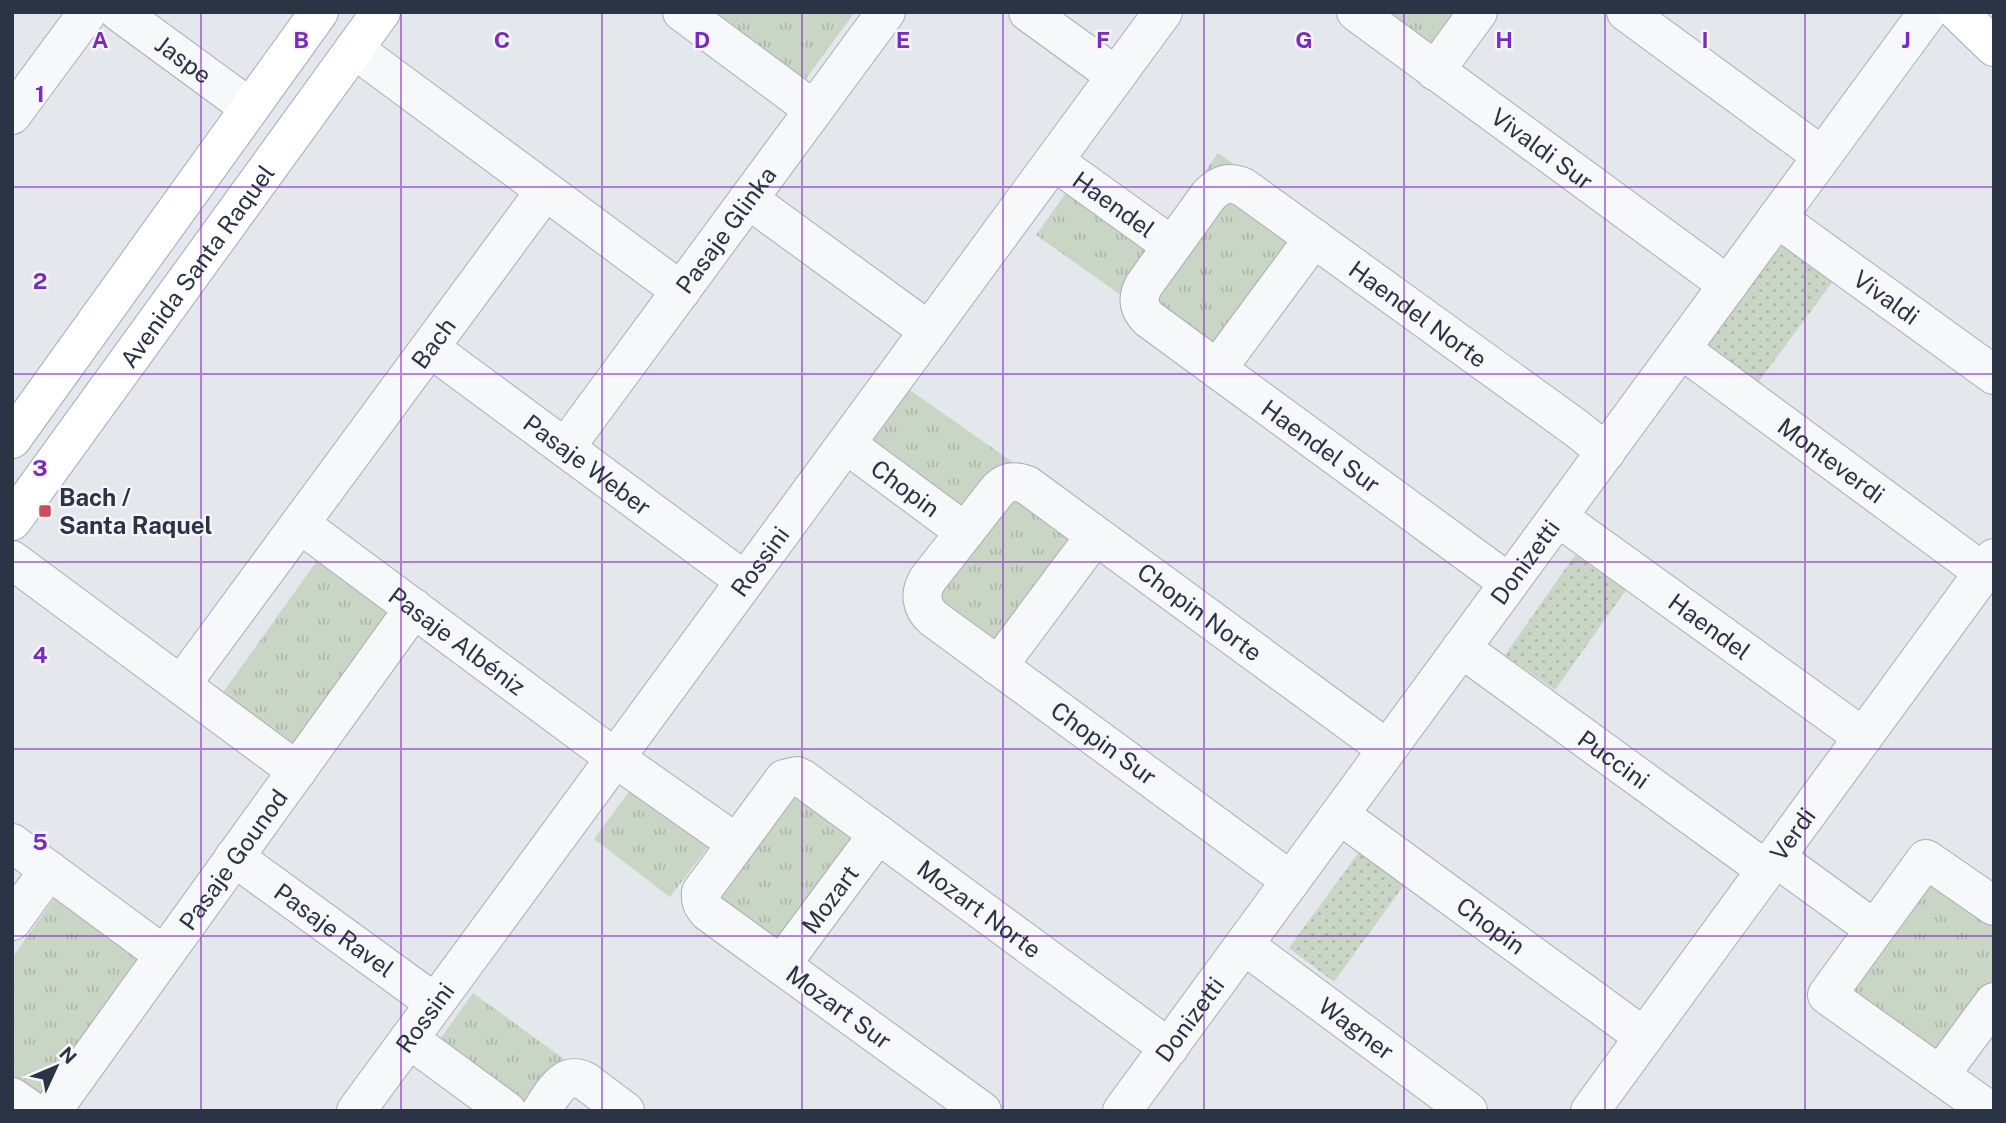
<svg xmlns="http://www.w3.org/2000/svg" width="2006" height="1123" font-family="'Public Sans',sans-serif">
	<style>
		.grass { fill: url(#grass-dots) }
		.park { fill: url(#park-tufts) }
		.lines { fill: none; stroke-linecap: round; stroke-linejoin: round }
		.minor-casing { stroke: #a9aeb7; stroke-width: 40 }
		.major-casing { stroke: #a3abb8; stroke-width: 40 }
		.minor { stroke: #f7f8fa; stroke-width: 38 }
		.major { stroke: #fff; stroke-width: 38 }
		.grid { fill: none; stroke: #7b2cbf; stroke-width: 2; stroke-opacity: 0.55 }
		.poi-dot { fill: #d1495b; stroke: #f4f6f9; stroke-width: 2.5 }
		.labels { text-anchor: middle; dominant-baseline: central; stroke-width: 5; stroke-linejoin: round; paint-order: stroke }
		.street-label { font-size: 24px; fill: #2b3445; stroke: #f4f6f9 }
		.poi-label { font-size: 24px; font-weight: bold; fill: #2b3445; stroke: #f4f6f9; text-anchor: start }
		.grid-label { font-size: 23px; text-anchor: middle; font-weight: bold; fill: #7b2cbf; stroke: #f4f6f9; stroke-width: 5; stroke-linejoin: round; paint-order: stroke }
	</style>
	<defs>
		<pattern id="grass-dots" width="8" height="8" patternUnits="userSpaceOnUse" patternTransform="scale(1.75)"><rect width="8" height="8" fill="#c9d6c5"/><path d="M2 2h.1M6 6h.1" fill="none" stroke="#adb8ab" stroke-width="1.8" stroke-linecap="round"/></pattern>
		<pattern id="park-tufts" width="24" height="20" patternUnits="userSpaceOnUse" patternTransform="scale(1.75)"><rect width="24" height="20" fill="#c9d6c5"/><path d="M3 7l-1-3M5 7V3M7 7l1-3M15 17l-1-3M17 17v-4M19 17l1-3" fill="none" stroke="#adb8ab"/></pattern>
	</defs>
	<rect width="100%" height="100%" fill="#e4e7ec"/>
	<!-- grass -->
	<g class="grass">
		<polygon points="1782,238 1836,277 1757,384 1704,345"/>
		<polygon points="1575,555 1626,590 1555,690 1505,655"/>
		<polygon points="1359,852 1404,885 1334,982 1289,948"/>
	</g>
	<!-- park -->
	<g class="park">
		<polygon points="697,12 855,12 799,88"/>
		<polygon points="1365,12 1468,12 1436,54"/>
		<polygon points="1218,153 1307,217 1208,357 1036,235 1088,162 1170,221"/>
		<polygon points="907,388 1011,461 1020,492 1078,535 997,655 935,609 932,590 976,529 859,446"/>
		<polygon points="324,551 400,606 295,753 219,698"/>
		<polygon points="791,788 859,840 781,948 714,896"/>
		<polygon points="631,789 708,847 670,897 594,839"/>
		<polygon points="1929,874 1994,921 1994,984 1937,1062 1843,993"/>
		<polygon points="58,893 145,955 44,1098 12,1075 12,958"/>
		<polygon points="473,993 564,1059 527,1111 435,1046"/>
	</g>
	<g class="lines">
		<defs>
			<g id="minor">
				<path id="s1" d="M119,12L250,108"/>
				<polyline points="682,12 814,110"/>
				<polyline points="1028,12 1116,76"/>
				<path id="s2" d="M1356,12L1728,285"/>
				<polyline points="1626,12 1822,156"/>
				<polyline points="354,49 681,291"/>
				<polyline points="1435,71 1478,12"/>
				<polyline points="12,115 88,12"/>
				<path id="s3" d="M1054,161L1172,246"/>
				<polyline points="748,199 929,331"/>
				<path id="s4" d="M1777,218L1994,375"/>
				<path id="s5" d="M430,348L745,581"/>
				<path id="s6" d="M1681,349L1983,572"/>
				<polyline points="1217,369 1314,238"/>
				<path id="s7" d="M846,444L965,532"/>
				<path id="s8" d="M565,448L886,12"/>
				<path id="s9" d="M1558,517L1863,737"/>
				<path id="s10" d="M300,524L615,758L736,843"/>
				<polyline points="12,560 297,771"/>
				<path id="s11" d="M1509,583L1149,319C1138,308 1137,298 1144,285L1209,195C1220,184 1229,181 1243,187L1576,428L1606,452"/>
				<path id="s12" d="M1461,648L1766,870"/>
				<polyline points="998,666 1095,536"/>
				<path id="s13" d="M181,685L545,191"/>
				<path id="s14" d="M1340,815L1644,1037"/>
				<polyline points="12,843 164,955"/>
				<path id="s15" d="M234,857L435,1003"/>
				<polyline points="1775,857 1874,929"/>
				<path id="s16" d="M1291,881L933,618C921,607 919,593 928,579L997,491C1006,481 1014,480 1027,485L1387,749"/>
				<polyline points="12,921 49,870"/>
				<path id="s17" d="M1244,945L1468,1111"/>
				<path id="s18" d="M781,965L878,834"/>
				<polyline points="409,1039 507,1111"/>
				<polyline points="1940,1075 1994,1002"/>
				<polyline points="12,1097 32,1111"/>
				<path id="s19" d="M52,1111L414,608"/>
				<path id="s20" d="M356,1111L1163,12"/>
				<path d="M541,1111C552,1095 563,1070 585,1081L625,1111"/>
				<path id="s21" d="M982,1111L708,912C702,905 700,901 701,892L784,779L797,776L803,779L1169,1048"/>
				<path id="s22" d="M1122,1111L1928,12"/>
				<path id="s23" d="M1590,1111L1994,558"/>
				<polyline points="1990,1111 1827,995 1926,859 1994,906"/>
			</g>
			<g id="major">
				<polyline points="1958,12 1994,47"/>
				<polyline points="12,439 319,12"/>
				<path id="s24" d="M12,521L381,12"/>
			</g>
		</defs>
		<!-- minor casing -->
		<use href="#minor" class="minor-casing"/>
		<!-- major casing -->
		<use href="#major" class="major-casing"/>
		<!-- minor -->
		<use href="#minor" class="minor"/>
		<!-- major -->
		<use href="#major" class="major"/>
	</g>
	<!-- grid -->
	<path class="grid" d="M201,12V1111M401,12V1111M602,12V1111M802,12V1111M1003,12V1111M1204,12V1111M1404,12V1111M1605,12V1111M1805,12V1111M12,187H1994M12,374H1994M12,562H1994M12,749H1994M12,936H1994"/>
	<!-- markers -->
	<rect class="poi-dot" x="38" y="504" width="14" height="14" rx="3.5"/>
	<g class="labels">
		<!-- street labels -->
		<g class="street-label">
			<text stroke="none"><textPath href="#s1" startOffset="80">Jaspe</textPath></text>
			<text stroke="none"><textPath href="#s2" startOffset="231">Vivaldi Sur</textPath></text>
			<text stroke="none"><textPath href="#s3" startOffset="74">Haendel</textPath></text>
			<text stroke="none"><textPath href="#s8" startOffset="271">Pasaje Glinka</textPath></text>
			<text stroke="none"><textPath href="#s24" startOffset="315">Avenida Santa Raquel</textPath></text>
			<text stroke="none"><textPath href="#s4" startOffset="135">Vivaldi</textPath></text>
			<text stroke="none"><textPath href="#s11" startOffset="849">Haendel Norte</textPath></text>
			<text stroke="none"><textPath href="#s13" startOffset="425">Bach</textPath></text>
			<text transform="translate(1321 446) rotate(36)">Haendel Sur</text>
			<text stroke="none"><textPath href="#s6" startOffset="187">Monteverdi</textPath></text>
			<text stroke="none"><textPath href="#s5" startOffset="196">Pasaje Weber</textPath></text>
			<text stroke="none"><textPath href="#s7" startOffset="74">Chopin</textPath></text>
			<text stroke="none"><textPath href="#s20" startOffset="682">Rossini</textPath></text>
			<text stroke="none"><textPath href="#s22" startOffset="681">Donizetti</textPath></text>
			<text stroke="none"><textPath href="#s16" startOffset="847">Chopin Norte</textPath></text>
			<text stroke="none"><textPath href="#s9" startOffset="187">Haendel</textPath></text>
			<text stroke="none"><textPath href="#s10" startOffset="196">Pasaje Albéniz</textPath></text>
			<text transform="translate(1104 743) rotate(36)">Chopin Sur</text>
			<text stroke="none"><textPath href="#s12" startOffset="189">Puccini</textPath></text>
			<text stroke="none"><textPath href="#s23" startOffset="343">Verdi</textPath></text>
			<text stroke="none"><textPath href="#s19" startOffset="310">Pasaje Gounod</textPath></text>
			<text stroke="none"><textPath href="#s18" startOffset="82">Mozart</textPath></text>
			<text stroke="none"><textPath href="#s21" startOffset="740">Mozart Norte</textPath></text>
			<text stroke="none"><textPath href="#s14" startOffset="187">Chopin</textPath></text>
			<text stroke="none"><textPath href="#s15" startOffset="124">Pasaje Ravel</textPath></text>
			<text transform="translate(839 1007) rotate(36)">Mozart Sur</text>
			<text stroke="none"><textPath href="#s20" startOffset="116">Rossini</textPath></text>
			<text stroke="none"><textPath href="#s22" startOffset="114">Donizetti</textPath></text>
			<text stroke="none"><textPath href="#s17" startOffset="140">Wagner</textPath></text>
		</g>
		<!-- poi labels -->
		<g class="poi-label">
			<text x="59" y="497">Bach /<tspan x="59" dy="28">Santa Raquel</tspan></text>
		</g>
	</g>
	<g class="grid-label">
		<text x="100" y="48">A</text>
		<text x="301" y="48">B</text>
		<text x="502" y="48">C</text>
		<text x="702" y="48">D</text>
		<text x="903" y="48">E</text>
		<text x="1103" y="48">F</text>
		<text x="1304" y="48">G</text>
		<text x="1504" y="48">H</text>
		<text x="1705" y="48">I</text>
		<text x="1906" y="48">J</text>
		<text x="40" y="102">1</text>
		<text x="40" y="289">2</text>
		<text x="40" y="476">3</text>
		<text x="40" y="663">4</text>
		<text x="40" y="850">5</text>
	</g>
	<!-- border -->
	<rect width="2006" height="1123" fill="none" stroke="#2b3445" stroke-width="28"/>
	<!-- north arrow -->
	<g transform="translate(56 1067) rotate(46)" stroke="#f4f6f9" stroke-width="5" paint-order="stroke">
	<path d="M0-5L12 26L0 18L-12 26Z" fill="#2b3445"/>
	<text y="-10" font-size="19" font-weight="bold" text-anchor="middle" fill="#2b3445">N</text>
	</g>
</svg>
